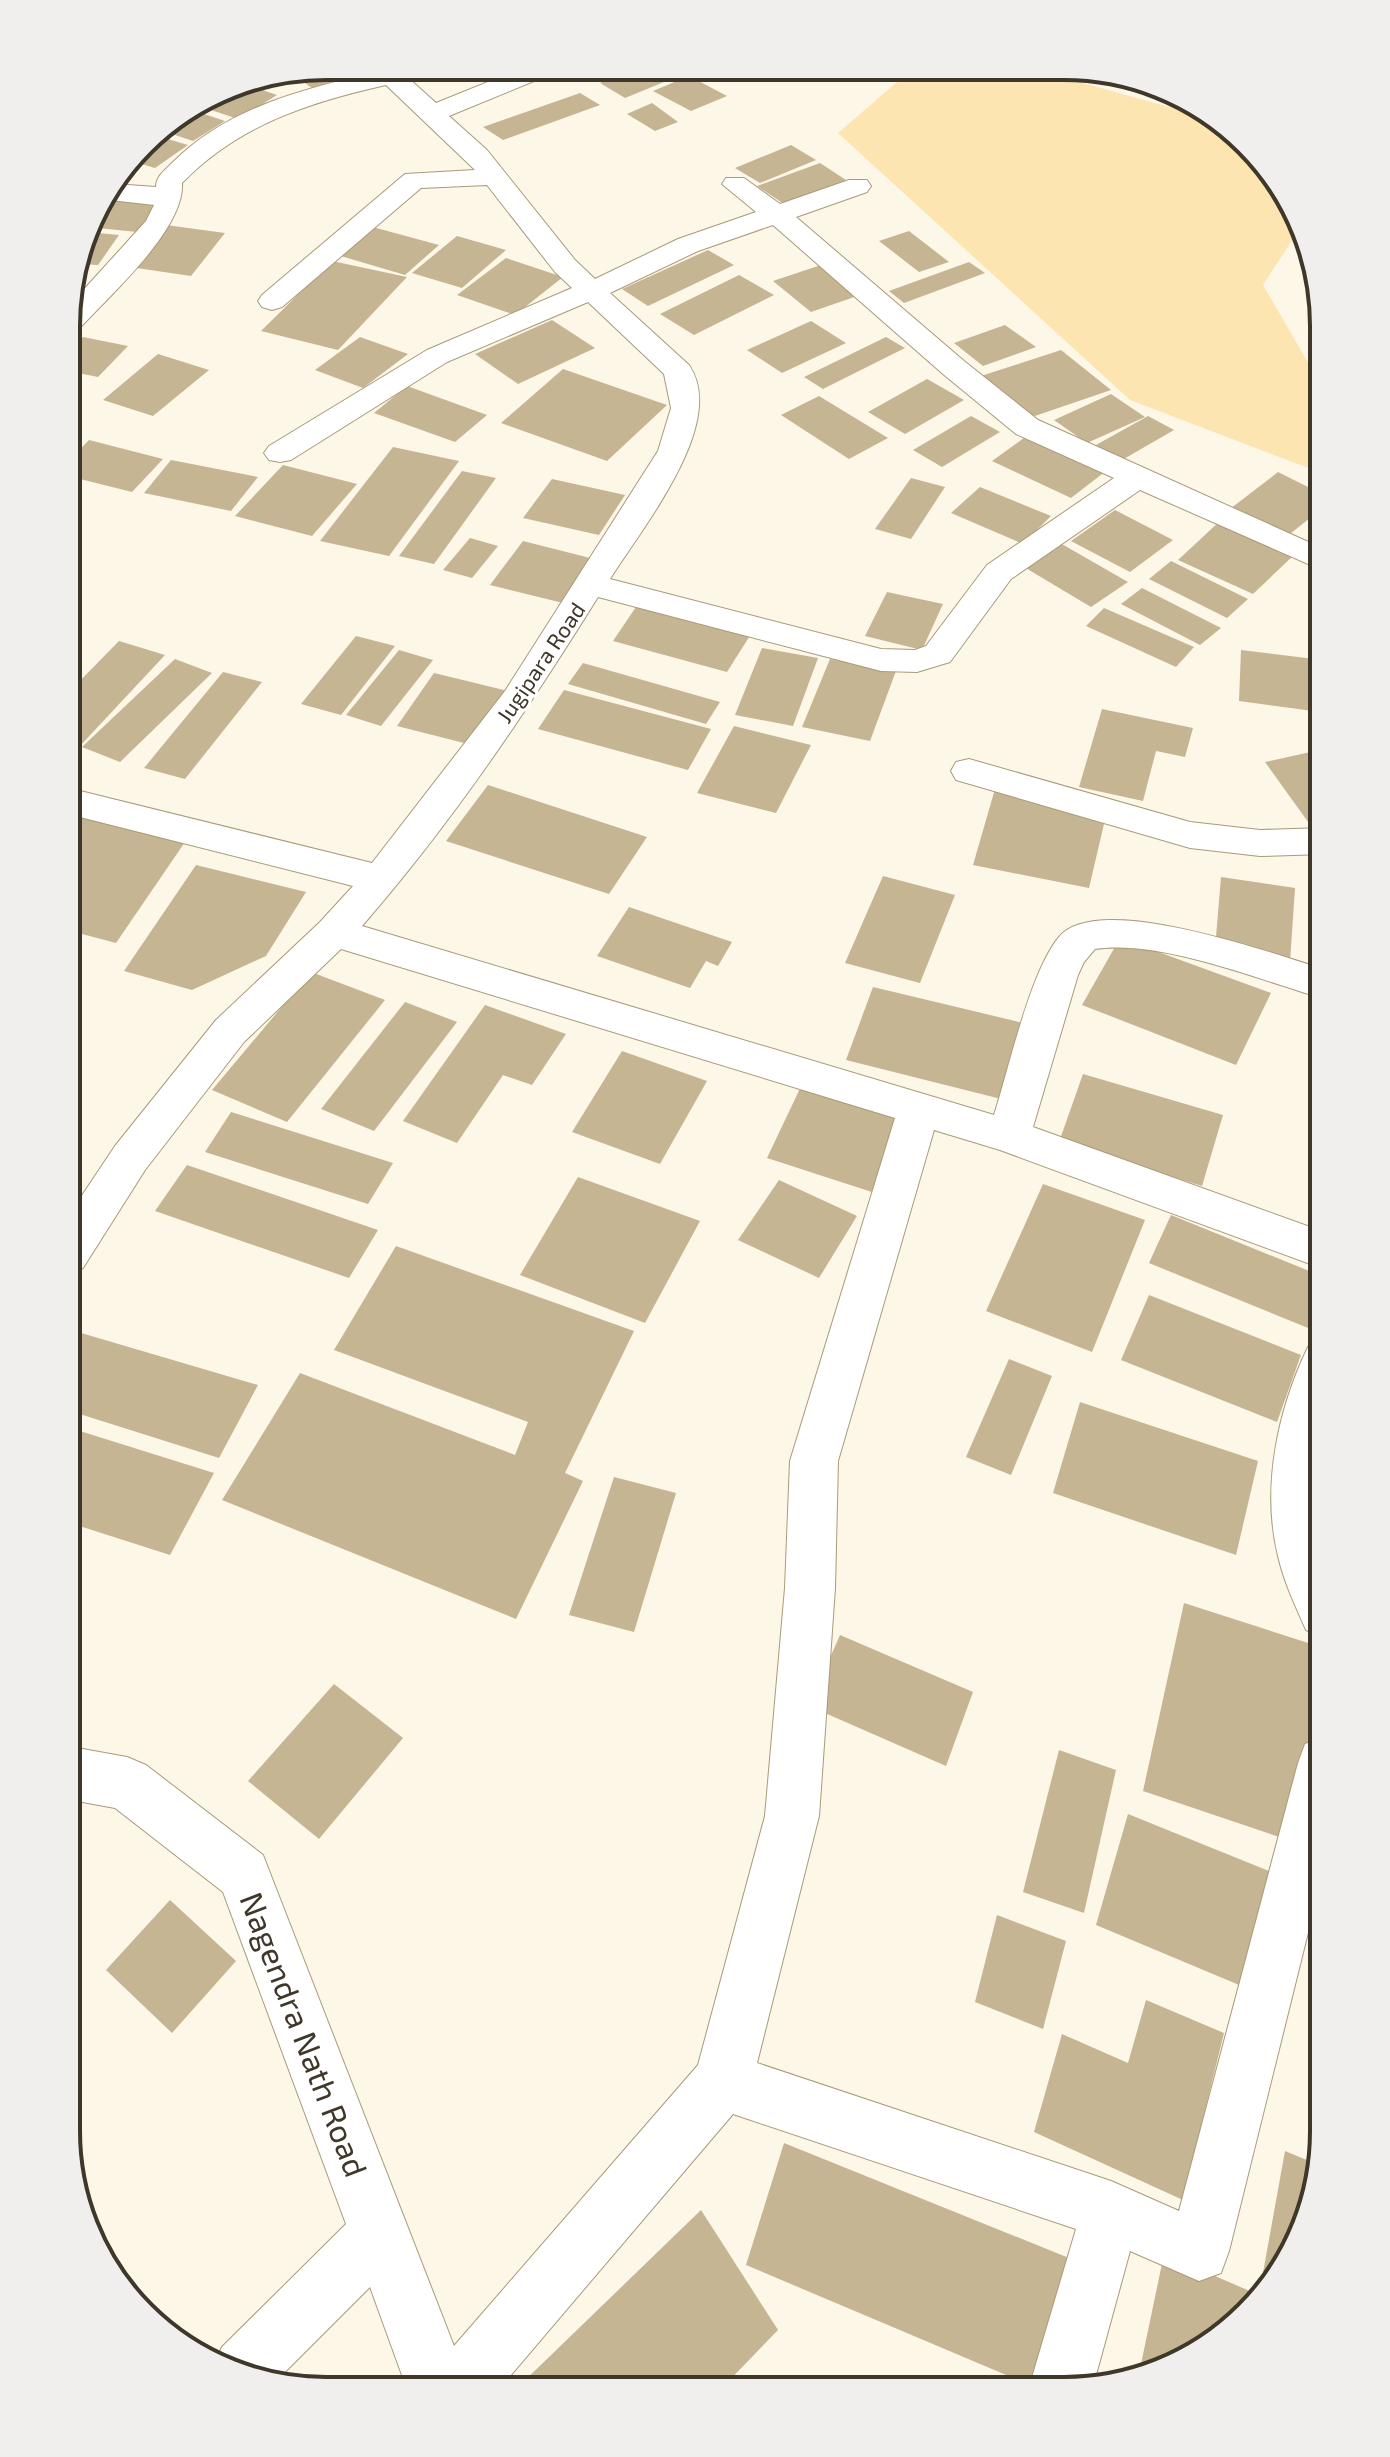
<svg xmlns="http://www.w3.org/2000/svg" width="1390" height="2457" font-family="'Exo 2',sans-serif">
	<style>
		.green { fill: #fde5b2 }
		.building { fill: #c5b592 }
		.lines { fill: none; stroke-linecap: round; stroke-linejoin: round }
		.minor-casing { stroke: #a99a79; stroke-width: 2 }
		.minor { fill: #fff; fill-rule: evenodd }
		.labels { text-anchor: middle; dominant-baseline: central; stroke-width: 6; stroke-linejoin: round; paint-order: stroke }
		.far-street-label { font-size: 22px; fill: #3f382a; stroke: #fff }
		.near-street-label { font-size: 32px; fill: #3f382a; stroke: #fff }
		.rim { fill: none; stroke: #3f382a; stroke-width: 4 }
	</style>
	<rect width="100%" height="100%" fill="#fdf7e8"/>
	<!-- green -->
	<polygon class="green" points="911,70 1037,70 1212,119 1235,130 1300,228 1263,285 1324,390 1324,474 1130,400 838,133"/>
	<!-- building -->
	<g class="building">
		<polygon points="335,66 352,76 312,88 298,78"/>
		<polygon points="574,68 611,68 591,76"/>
		<polygon points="639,68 668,68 681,75 625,98 600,83"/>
		<polygon points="689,76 727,96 691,111 653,91"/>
		<polygon points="241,83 277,95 238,119 196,105 227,86"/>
		<polygon points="580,93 600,105 503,140 483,127"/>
		<polygon points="652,103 678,122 655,131 627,114"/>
		<polygon points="189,109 225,121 193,141 157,129"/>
		<polygon points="151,134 188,145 155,168 131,161"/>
		<polygon points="791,145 816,160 760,183 735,168"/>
		<polygon points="820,163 846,180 784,204 757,186"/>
		<polygon points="105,196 168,201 147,233 88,227 93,211"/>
		<polygon points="166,225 225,233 191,276 130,267"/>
		<polygon points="369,226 439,245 405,275 334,254"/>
		<polygon points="909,231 949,262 919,272 879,241"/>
		<polygon points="87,232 119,235 98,265 77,264"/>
		<polygon points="457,236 506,250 462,288 412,273"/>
		<polygon points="708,250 734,265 648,306 622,289"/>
		<polygon points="506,258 563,277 515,315 457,295"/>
		<polygon points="332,261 407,277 338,350 261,331"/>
		<polygon points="969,262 985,273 904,303 889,291"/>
		<polygon points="824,264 863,294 811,312 773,281"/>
		<polygon points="739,275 774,295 694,335 660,314"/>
		<polygon points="552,320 595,348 518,384 475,354"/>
		<polygon points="811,321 846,343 782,373 747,350"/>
		<polygon points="1005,325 1036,347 983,366 954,343"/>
		<polygon points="83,337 128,346 98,377 68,371 68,353"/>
		<polygon points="360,337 408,354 363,388 315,370"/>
		<polygon points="886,337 905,348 823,389 804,377"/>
		<polygon points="1061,350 1111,390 1029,418 981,376"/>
		<polygon points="158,354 209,370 153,416 103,400"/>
		<polygon points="563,369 667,405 607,461 501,423"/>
		<polygon points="927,379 964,400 905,434 868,412"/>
		<polygon points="407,386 487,415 455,442 374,413"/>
		<polygon points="1111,394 1145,417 1087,443 1054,420"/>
		<polygon points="819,396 888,438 849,459 781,415"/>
		<polygon points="971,416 1000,432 942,467 913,450"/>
		<polygon points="1148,416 1174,430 1122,460 1096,445"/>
		<polygon points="1028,435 1106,471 1071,498 992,461"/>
		<polygon points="89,440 163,459 132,492 68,476 68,462"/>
		<polygon points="393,447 459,461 389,556 320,541"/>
		<polygon points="171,460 258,477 231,511 144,493"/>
		<polygon points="283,465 357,484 312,536 235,516"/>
		<polygon points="462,471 496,478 434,564 399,556"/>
		<polygon points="1278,472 1324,495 1324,507 1286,537 1230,509"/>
		<polygon points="911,478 945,487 911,539 875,529"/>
		<polygon points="552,479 625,495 599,535 523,518"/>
		<polygon points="980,487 1051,516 1023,544 951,513"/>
		<polygon points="1115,510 1173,540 1130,572 1071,541"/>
		<polygon points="1220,521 1295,554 1253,594 1178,560"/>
		<polygon points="470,538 498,546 472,578 443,570"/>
		<polygon points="523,541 598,560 567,604 490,585"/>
		<polygon points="1060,543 1128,582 1091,607 1024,567"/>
		<polygon points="1171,561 1248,599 1227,618 1149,579"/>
		<polygon points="1142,588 1221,628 1200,645 1121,604"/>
		<polygon points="887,592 943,604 922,650 865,636"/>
		<polygon points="638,604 751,634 727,672 613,641"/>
		<polygon points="1104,608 1194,647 1176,667 1086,626"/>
		<polygon points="356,636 395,646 341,715 301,704"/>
		<polygon points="119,641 165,655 79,747 68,743 68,693"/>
		<polygon points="762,648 818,658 793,726 735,715"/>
		<polygon points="399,650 433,660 381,726 346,715"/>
		<polygon points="1241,650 1314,659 1313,711 1239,701"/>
		<polygon points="175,659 212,673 120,762 82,747"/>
		<polygon points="830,659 896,671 870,741 802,727"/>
		<polygon points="583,663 720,702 706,724 568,684"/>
		<polygon points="223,672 262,682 185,779 144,768"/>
		<polygon points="434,673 508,691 472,745 397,726"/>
		<polygon points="564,690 711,729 688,770 538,729"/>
		<polygon points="1102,709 1193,728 1185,757 1156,751 1143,801 1079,787"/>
		<polygon points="734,726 811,745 776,813 697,793"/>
		<polygon points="1324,749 1324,823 1311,826 1265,762"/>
		<polygon points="488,785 647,837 609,894 446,841"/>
		<polygon points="995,789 1107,811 1089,888 973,865"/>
		<polygon points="68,813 185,842 116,943 67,930"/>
		<polygon points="196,865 306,892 266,956 192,990 124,971"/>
		<polygon points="883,876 955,895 920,983 845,963"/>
		<polygon points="1221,877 1295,888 1290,962 1215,949"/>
		<polygon points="629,907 732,942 718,966 706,961 690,988 597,956"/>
		<polygon points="1120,938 1271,993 1236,1065 1082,1005"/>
		<polygon points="311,972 385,1000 287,1122 212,1090"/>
		<polygon points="873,987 1032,1025 1009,1101 846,1060"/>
		<polygon points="405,1002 457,1022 374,1131 321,1109"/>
		<polygon points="485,1005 566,1034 532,1085 503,1075 457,1143 403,1121"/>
		<polygon points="622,1051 707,1081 660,1164 572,1132"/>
		<polygon points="1083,1074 1223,1115 1202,1186 1059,1142"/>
		<polygon points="805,1078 913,1111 878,1194 767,1158"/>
		<polygon points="231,1112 393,1163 368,1204 205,1152"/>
		<polygon points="187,1165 378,1230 349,1278 155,1211"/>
		<polygon points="578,1177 700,1221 645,1323 520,1275"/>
		<polygon points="779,1180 857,1216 819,1278 738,1240"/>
		<polygon points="1043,1184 1145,1220 1092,1352 986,1311"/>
		<polygon points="1171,1215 1324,1277 1324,1304 1313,1330 1149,1263"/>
		<polygon points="396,1246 634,1331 565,1473 583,1481 516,1619 222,1500 300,1373 515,1455 528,1422 334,1350"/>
		<polygon points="1149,1295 1301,1355 1277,1422 1121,1360"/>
		<polygon points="71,1330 258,1385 219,1458 67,1410 67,1337"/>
		<polygon points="1009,1359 1052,1376 1011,1475 966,1457"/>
		<polygon points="1080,1402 1258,1461 1236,1555 1053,1493"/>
		<polygon points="67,1427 214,1473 170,1555 67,1522"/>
		<polygon points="614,1477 676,1493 634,1632 569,1615"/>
		<polygon points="1184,1603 1324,1648 1324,1680 1297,1843 1143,1791"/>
		<polygon points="840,1635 973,1692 946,1766 809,1706"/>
		<polygon points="334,1684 403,1738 319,1839 248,1781"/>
		<polygon points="1059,1750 1116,1770 1084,1913 1023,1892"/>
		<polygon points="1128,1814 1289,1879 1263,1995 1096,1925"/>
		<polygon points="170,1900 236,1961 172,2033 106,1970"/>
		<polygon points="997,1915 1066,1941 1043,2029 975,2002"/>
		<polygon points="1146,2000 1224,2033 1183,2200 1034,2132 1062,2034 1128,2063"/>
		<polygon points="1322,2048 1323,2048 1323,2087 1315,2084"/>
		<polygon points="784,2143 1069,2258 1039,2389 746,2265"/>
		<polygon points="1285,2151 1319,2165 1304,2230 1270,2290 1209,2347 1159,2371 1141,2364 1164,2254 1259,2295"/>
		<polygon points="701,2210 778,2330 720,2390 516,2389"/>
	</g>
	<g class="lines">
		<defs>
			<g id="minor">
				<path d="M368,66H395L436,103L525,67H559L556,72L449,116L487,150L575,260L595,279L678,239L756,212L722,184L726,178H744L780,204L849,180H867L871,186L867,192L796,217L964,361L1038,420L1324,549V571L1140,490L1011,579L950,662L917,672L881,671L598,597C527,711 451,824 362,926L994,1115C1009,1068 1030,972 1059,937C1098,890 1272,954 1324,969V999C1261,980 1159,939 1095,949L1084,962L1078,975L1033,1127L1324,1232V1269L1000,1150L934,1130L838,1461L835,1588L819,1816L757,2063L1111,2181L1179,2211L1298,1763L1305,1744L1324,1737L1323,1872L1229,2251L1221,2273L1199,2281L1130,2251L1093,2386L1064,2391H1028L1076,2229L733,2114L499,2389H407L370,2287L275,2382L217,2358L222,2347L346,2224L223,1892L115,1808L66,1799V1746L127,1757L146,1765L263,1855L454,2346L698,2065L765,1816L785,1588L790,1461L895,1118L341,949L244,1042L145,1170L83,1268L67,1274V1218L115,1146L216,1020L320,922L353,886L68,814V788L372,863L505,691L658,451L671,408L664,374L588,302L447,362L291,460L280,462L269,460L264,453L269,446L427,350L572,288L555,272L487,185L421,188L282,307L272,310L262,307L258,301L262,295L405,174L475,170L386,85C310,102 238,125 182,183C185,229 110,295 78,330L68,333V307L146,221L154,205L102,199L113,184L156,187C156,176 165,170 172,163C225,109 302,89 373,73ZM773,225L943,374L1016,434L1114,478L987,565L926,646L915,650L881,649L610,579C641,529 729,423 689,365L610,293L698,251Z"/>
				<polygon points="969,759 1190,822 1260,830 1324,828 1324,854 1260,856 1190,848 956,780 951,771 956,762"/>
				<path d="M1324,1341L1320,1487L1324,1637L1306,1630C1295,1605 1284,1582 1278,1556C1261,1487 1278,1409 1308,1347Z"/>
			</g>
		</defs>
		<!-- minor casing -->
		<use href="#minor" class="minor-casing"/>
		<!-- minor -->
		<use href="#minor" class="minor"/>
	</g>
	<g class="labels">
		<!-- far-street labels -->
		<g class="far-street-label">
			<text transform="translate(540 662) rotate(-56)">Jugipara Road</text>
		</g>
		<!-- near-street labels -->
		<g class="near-street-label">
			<text transform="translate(305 2034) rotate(69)">Nagendra Nath Road</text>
		</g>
	</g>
	<!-- crop -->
	<path d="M0 0H1390V2457H0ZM326 80H1064A246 246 0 0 1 1310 326V2131A246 246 0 0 1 1064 2377H326A246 246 0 0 1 80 2131V326A246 246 0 0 1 326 80Z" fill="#f0efee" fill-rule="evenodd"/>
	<path class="rim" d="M326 80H1064A246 246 0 0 1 1310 326V2131A246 246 0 0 1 1064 2377H326A246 246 0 0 1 80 2131V326A246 246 0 0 1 326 80Z"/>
</svg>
